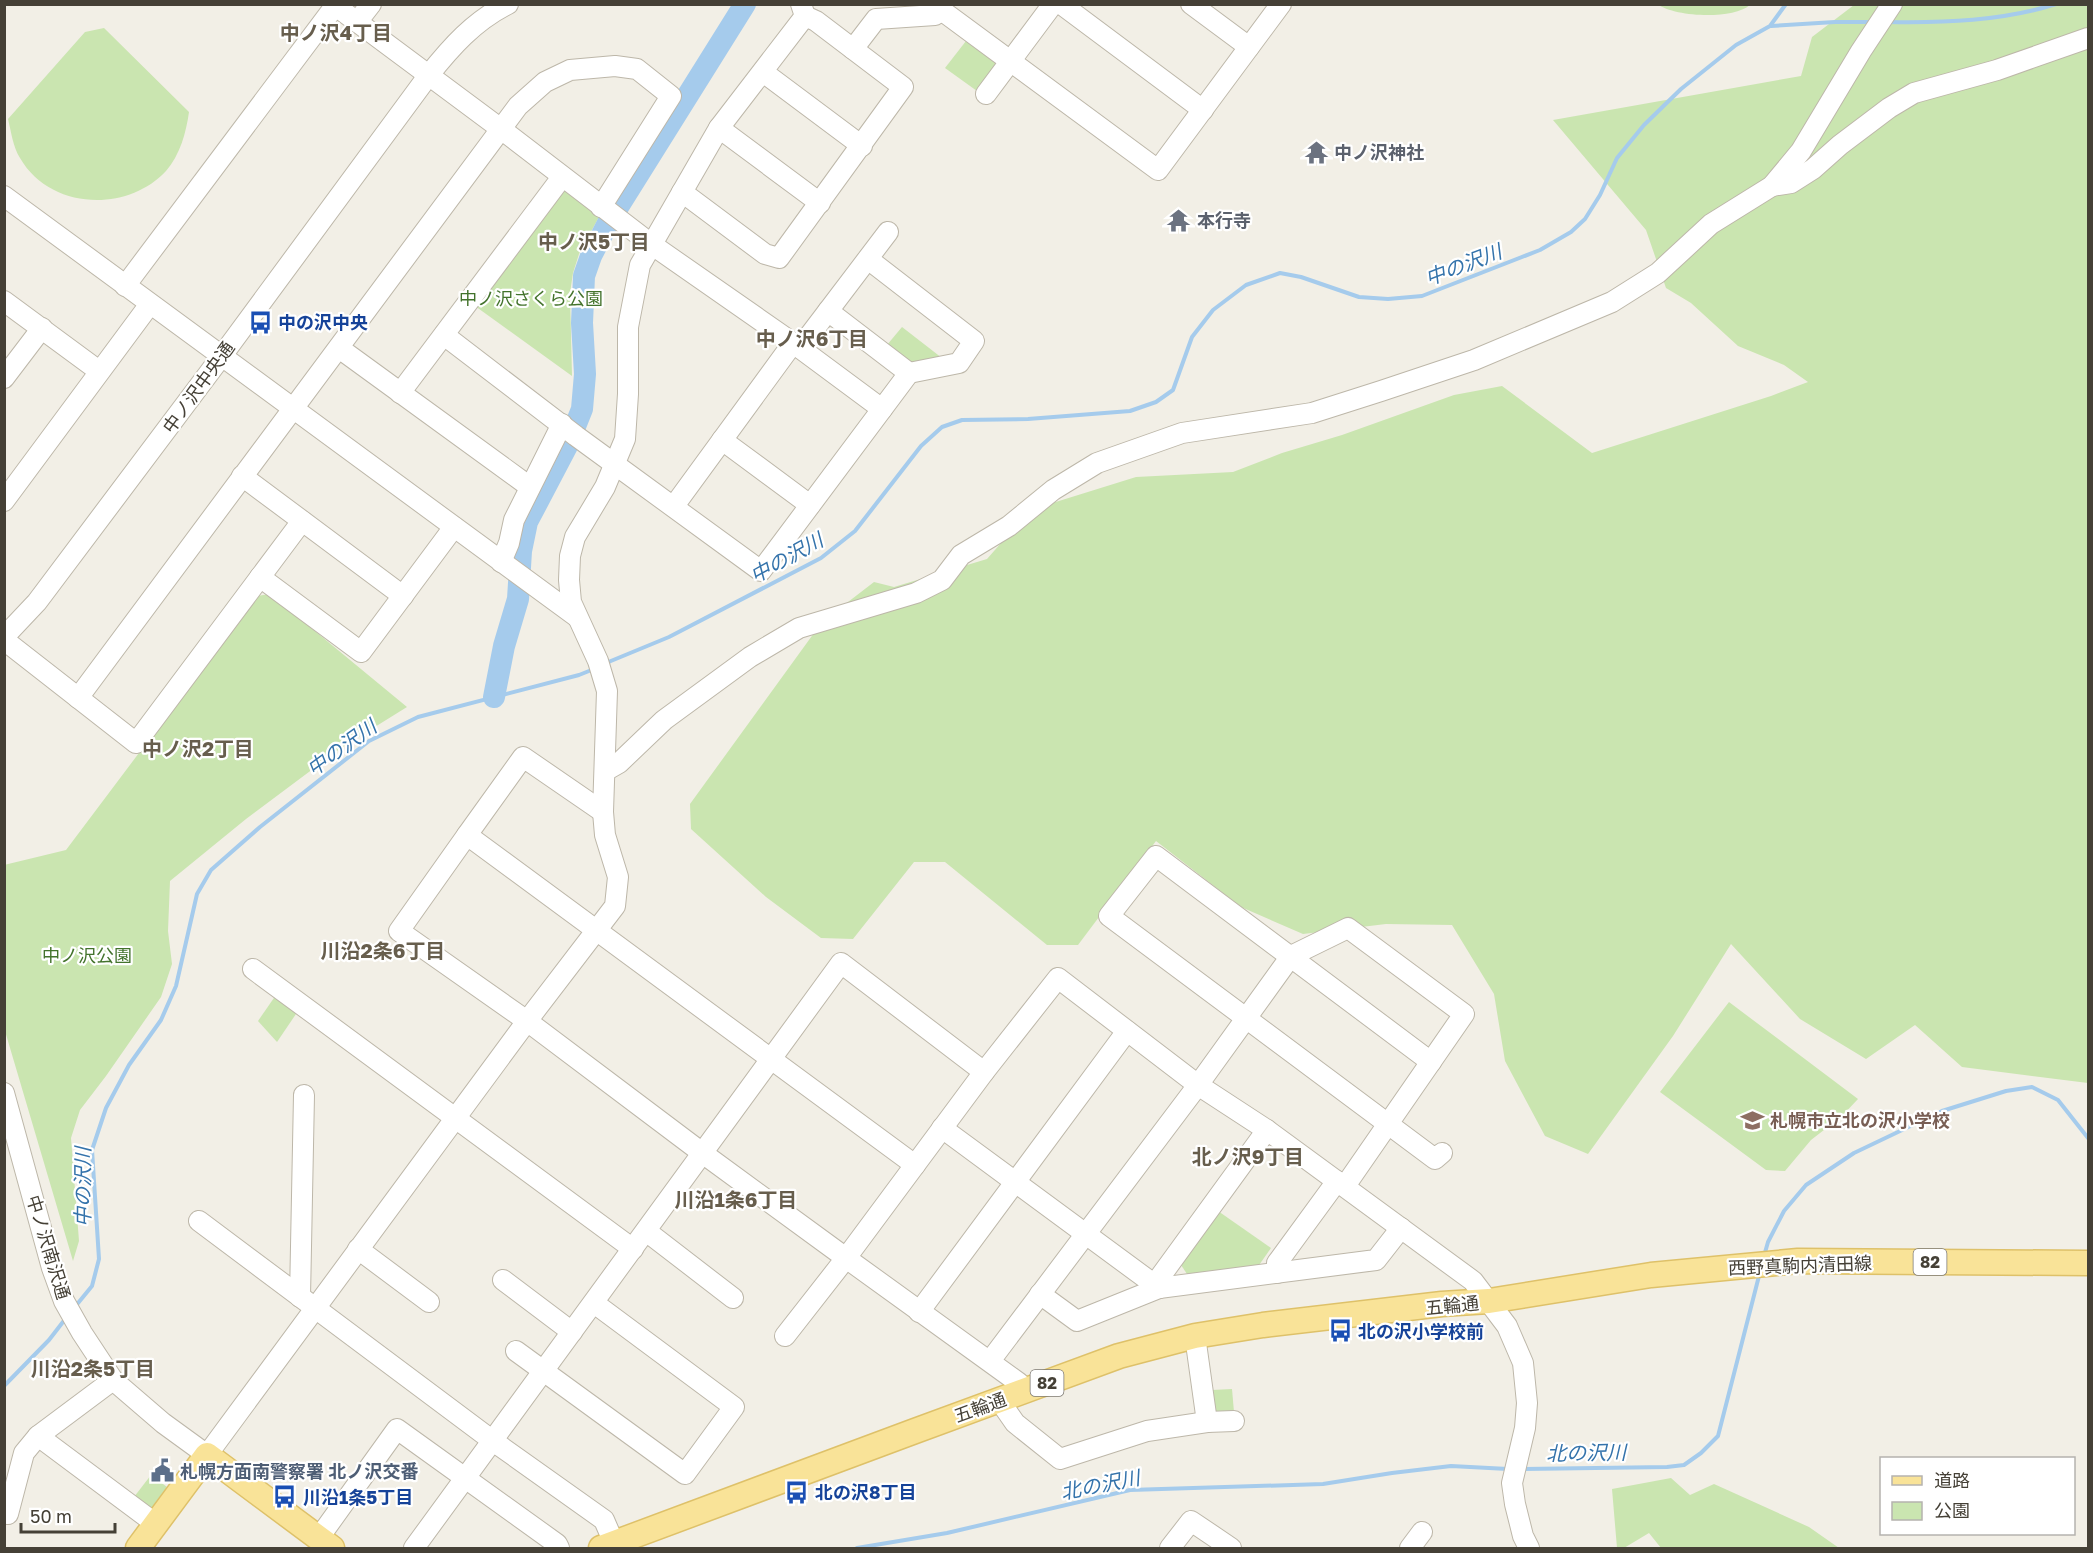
<svg xmlns="http://www.w3.org/2000/svg" width="2093" height="1553" font-family="'Golos Text','Noto Sans JP',sans-serif">
	<style>
		.green { fill: #cae5b0 }
		.lines { fill: none; stroke-linecap: round; stroke-linejoin: round }
		.stream { stroke: #a5cbec; stroke-width: 4 }
		.river { stroke: #a5cbec; stroke-width: 22 }
		.minor-casing { stroke: #bdb7a9; stroke-width: 22 }
		.major-casing { stroke: #dec169; stroke-width: 27 }
		.minor { stroke: #fff; stroke-width: 20 }
		.major { stroke: #f9e398; stroke-width: 24 }
		.labels { text-anchor: middle; dominant-baseline: central; stroke-width: 4.5; stroke-linejoin: round; paint-order: stroke }
		.shield { fill: #fff; stroke: #7d7972; stroke-width: 1.5 }
		.shield-label { font-size: 16px; font-weight: bold; fill: #454036 }
		.worship-label { font-size: 18px; font-weight: bold; fill: #5b616d; stroke: #fff; text-anchor: start }
		.park-label { font-size: 18px; fill: #43732c; stroke: #fff }
		.transit-label { font-size: 18px; font-weight: bold; fill: #164399; stroke: #fff; text-anchor: start }
		.street-label { font-size: 18px; fill: #454036; stroke: #fff }
		.education-label { font-size: 18px; font-weight: bold; fill: #785e54; stroke: #fff; text-anchor: start }
		.service-label { font-size: 18px; font-weight: bold; fill: #4e5e75; stroke: #fff; text-anchor: start }
		.neighbourhood-label { font-size: 20px; font-weight: bold; fill: #675e4d; stroke: #fff }
		.water-label { font-size: 20px; font-style: italic; fill: #3473ab; stroke: #fff }
	</style>
	<rect width="100%" height="100%" fill="#f2efe6"/>
	<!-- green -->
	<g class="green">
		<path d="M1657,4H1750V5C1732,20 1675,17 1657,4Z"/>
		<polygon points="1854,5 2088,5 2088,1083 1962,1067 1915,1025 1866,1059 1800,1019 1731,944 1673,1036 1588,1154 1545,1136 1505,1061 1494,994 1452,925 1386,924 1303,934 1241,907 1156,841 1078,945 1047,945 945,862 914,862 853,939 821,938 766,897 691,829 690,804 822,622 874,582 894,587 987,559 1030,510 1136,477 1233,472 1282,453 1342,435 1454,395 1502,386 1592,453 1771,396 1808,382 1784,365 1738,346 1691,303 1666,288 1646,230 1553,120 1801,76 1812,37"/>
		<path d="M104,28L189,112C186,133 180,155 166,171C127,213 50,210 20,158C13,147 11,131 8,119L85,32Z"/>
		<polygon points="966,41 997,64 977,91 945,68"/>
		<polygon points="564,186 600,215 579,254 573,273 570,293 572,376 475,306"/>
		<polygon points="902,327 942,358 910,364 887,345"/>
		<polygon points="270,594 407,707 341,748 246,819 170,881 168,931 172,964 161,997 106,1076 80,1110 71,1138 79,1241 73,1261 5,1031 4,865 66,850 257,596"/>
		<polygon points="276,995 298,1011 277,1042 258,1021"/>
		<polygon points="1729,1002 1858,1099 1842,1116 1811,1140 1785,1171 1766,1170 1660,1092"/>
		<polygon points="1218,1211 1271,1248 1257,1268 1189,1277 1181,1265 1189,1250"/>
		<polygon points="1232,1389 1234,1412 1218,1414 1213,1409 1212,1390"/>
		<polygon points="151,1475 167,1487 150,1510 134,1497"/>
		<polygon points="1671,1478 1690,1495 1714,1484 1809,1527 1839,1548 1661,1548 1649,1533 1624,1548 1617,1548 1612,1489"/>
	</g>
	<g class="lines">
		<!-- stream -->
		<g class="stream">
			<path d="M1888,22C1943,23 2003,21 2056,4"/>
			<polyline points="1771,26 1835,22 1872,22"/>
			<polyline points="606,663 669,637 821,558 855,531 921,446 942,427 962,420 1028,419 1130,411 1156,402 1173,390 1192,337 1213,310 1246,285 1280,273 1301,277 1359,297 1388,299 1422,296 1540,250 1571,232 1585,219 1600,195 1617,158 1644,125 1681,89 1736,45 1770,26 1786,4"/>
			<polyline points="1764,1256 1768,1242 1784,1211 1806,1185 1854,1153 1942,1111 2006,1091 2032,1087 2058,1100 2088,1138"/>
			<polyline points="74,1308 92,1286 99,1259 92,1150 106,1108 129,1065 161,1020 176,986 197,894 211,870 260,827 369,741 418,717 579,675 594,669"/>
			<polyline points="4,1386 49,1340 66,1318"/>
			<polyline points="1521,1469 1667,1467 1684,1465 1701,1453 1718,1436 1760,1272"/>
			<polyline points="857,1548 947,1533 1130,1490 1323,1484 1392,1473 1451,1466 1508,1469"/>
		</g>
		<!-- river -->
		<polyline class="river" points="494,697 504,646 518,599 521,551 527,522 568,444 582,409 585,374 582,323 584,276 591,256 608,223 745,4"/>
		<defs>
			<g id="minor">
				<polyline points="333,4 501,129 651,244 793,343 882,409"/>
				<polyline points="933,4 1158,170 1281,4"/>
				<polyline points="1061,4 1203,110"/>
				<polyline points="1191,4 1249,47"/>
				<polyline points="357,22 371,4"/>
				<polyline points="853,49 876,19 935,15 941,10"/>
				<polyline points="763,72 862,146"/>
				<polyline points="986,94 1053,4"/>
				<polyline points="719,128 820,203"/>
				<polyline points="1772,186 1791,183 1813,169 1840,145 1889,108 1914,93 1997,70 2088,38"/>
				<polyline points="682,192 765,254 779,258 903,87 816,21 805,16"/>
				<polyline points="4,196 577,617"/>
				<polyline points="125,286 335,6"/>
				<polyline points="4,301 99,371"/>
				<polyline points="828,311 909,373 959,363 974,341 868,259"/>
				<polyline points="444,335 576,436 761,571 909,373"/>
				<polyline points="339,348 530,487"/>
				<polyline points="800,348 888,232"/>
				<polyline points="4,378 42,328"/>
				<polyline points="400,393 562,177"/>
				<polyline points="722,440 810,505"/>
				<polyline points="242,476 403,596"/>
				<polyline points="4,501 150,304"/>
				<polyline points="674,506 793,343"/>
				<polyline points="501,562 509,543 514,520 562,424"/>
				<polyline points="260,577 361,652 454,527"/>
				<path d="M4,637L37,602L221,357L428,76C451,47 474,21 508,4"/>
				<polyline points="4,640 136,743 302,521"/>
				<polyline points="78,698 518,106 545,82 570,70 615,66 637,69 671,96 601,207"/>
				<polyline points="605,771 619,763 664,720 750,657 799,628 916,593 942,580 961,555 1009,526 1053,490 1097,463 1182,433 1312,413 1381,391 1474,360 1612,302 1658,273 1711,224 1772,186 1801,151 1861,51 1892,4"/>
				<polyline points="467,835 523,757 603,812"/>
				<polyline points="253,969 633,1249"/>
				<polyline points="1431,1062 1156,856 1109,916 1435,1159 1442,1153"/>
				<polyline points="4,1093 52,1268 64,1301 82,1333 113,1380 163,1423 207,1455 527,1021 615,906 618,877 605,835 603,812 607,691 598,661 571,602 569,580 570,556 575,537 605,487 625,439 628,394 628,327 640,265 719,128 805,16 801,4"/>
				<polyline points="942,1128 1159,1288"/>
				<polyline points="199,1221 493,1441 604,1520 614,1543"/>
				<polyline points="646,1231 733,1298"/>
				<polyline points="358,1249 429,1302"/>
				<polyline points="1277,1273 1277,1263 1337,1181"/>
				<polyline points="503,1280 572,1332"/>
				<polyline points="1159,1288 1160,1277 1267,1130"/>
				<polyline points="1040,1294 1077,1321 1159,1288 1376,1260 1401,1228"/>
				<polyline points="300,1297 304,1095"/>
				<polyline points="919,1312 1127,1031"/>
				<polyline points="785,1336 846,1258 701,1152 527,1021 399,931 467,835 915,1165"/>
				<polyline points="1195,1336 1207,1422"/>
				<polyline points="516,1351 685,1474 734,1407 594,1303"/>
				<polyline points="990,1361 1198,1085 1291,956 1348,928 1464,1014 1345,1186"/>
				<polyline points="113,1380 38,1436 156,1524"/>
				<polyline points="1023,1392 1019,1383 846,1258 984,1072 1058,978 1198,1085 1267,1130 1473,1281 1507,1326 1523,1363 1527,1403 1525,1428 1512,1483 1515,1504 1523,1536 1529,1548"/>
				<polyline points="999,1400 1015,1423 1060,1459 1147,1431 1207,1422 1234,1421"/>
				<polyline points="8,1514 24,1453 38,1436"/>
				<polyline points="318,1539 397,1429 557,1544 559,1548"/>
				<polyline points="414,1548 841,963 984,1072"/>
				<polyline points="1170,1548 1191,1521 1231,1548"/>
				<polyline points="1410,1548 1422,1532"/>
			</g>
			<g id="major">
				<polyline points="138,1548 207,1455 332,1548"/>
				<polyline points="601,1548 915,1431 1119,1356 1195,1336 1263,1325 1442,1304 1489,1301 1651,1275 1798,1261 2088,1263"/>
			</g>
		</defs>
		<!-- minor casing -->
		<use href="#minor" class="minor-casing"/>
		<!-- major casing -->
		<use href="#major" class="major-casing"/>
		<!-- minor -->
		<use href="#minor" class="minor"/>
		<!-- major -->
		<use href="#major" class="major"/>
	</g>
	<!-- icons -->
	<defs>
		<symbol id="temple-bare" viewBox="-9 -9 18 18"><path d="M0-6L5-2H3V0L6.5 2.5H4V6H1.5V3h-3V6H-4V2.5H-6.5L-3 0V-2H-5Z" fill="#6b7280" stroke="#fff" stroke-width="2.5" paint-order="stroke"/></symbol>
		<symbol id="bus-bare" viewBox="-9 -9 18 18"><path d="M-5-6H5V4H4V6H2V4H-2V6H-4V4H-5ZM-3.5-4V0h7V-4ZM-3.5 1.2v1.5H-2V1.2ZM2 1.2v1.5H3.5V1.2Z" fill="#1a4fb4" stroke="#fff" stroke-width="2.5" paint-order="stroke"/></symbol>
		<symbol id="school-bare" viewBox="-9 -9 18 18"><path d="M0-5L7-2L0 1L-7-2ZM-4 1L0 2.5L4 1V4Q0 6-4 4Z" fill="#8d6e63" stroke="#fff" stroke-width="2.5" paint-order="stroke"/></symbol>
		<symbol id="civic-bare" viewBox="-9 -9 18 18"><path d="M-.6-6.5H3V-4.5H.6V-3L4-1V1h2V6H-6V1h2V-1L-.6-3ZM-1.2 2.5V6h2.4V2.5Z" fill="#5c6f8a" stroke="#fff" stroke-width="2.5" paint-order="stroke"/></symbol>
	</defs>
	<g fill-rule="evenodd">
		<use href="#temple-bare" x="1300" y="136" width="33" height="33"/>
		<use href="#temple-bare" x="1162" y="204" width="33" height="33"/>
		<use href="#bus-bare" x="244" y="306" width="33" height="33"/>
		<use href="#school-bare" x="1736" y="1104" width="33" height="33"/>
		<use href="#bus-bare" x="1324" y="1314" width="33" height="33"/>
		<use href="#civic-bare" x="146" y="1454" width="33" height="33"/>
		<use href="#bus-bare" x="780" y="1476" width="33" height="33"/>
		<use href="#bus-bare" x="268" y="1480" width="33" height="33"/>
	</g>
	<g class="labels">
		<!-- shield labels -->
		<g class="shield">
			<rect x="1913.5" y="1249" width="33" height="26" rx="4.5"/>
			<rect x="1030.5" y="1370" width="33" height="26" rx="4.5"/>
		</g>
		<g class="shield-label">
			<text x="1930" y="1262">82</text>
			<text x="1047" y="1383">82</text>
		</g>
		<!-- worship labels -->
		<g class="worship-label">
			<text x="1334" y="152">中ノ沢神社</text>
			<text x="1197" y="220">本行寺</text>
		</g>
		<!-- park labels -->
		<g class="park-label">
			<text x="531" y="298">中ノ沢さくら公園</text>
			<text x="87" y="955">中ノ沢公園</text>
		</g>
		<!-- transit labels -->
		<g class="transit-label">
			<text x="278" y="322">中の沢中央</text>
			<text x="1358" y="1331">北の沢小学校前</text>
			<text x="815" y="1492">北の沢8丁目</text>
			<text x="303" y="1497">川沿1条5丁目</text>
		</g>
		<!-- street labels -->
		<g class="street-label">
			<text transform="translate(198 387) rotate(-54)">中ノ沢中央通</text>
			<text transform="translate(49 1247) rotate(73)">中ノ沢南沢通</text>
			<text transform="translate(1800 1265) rotate(-2)">西野真駒内清田線</text>
			<text transform="translate(1452 1305) rotate(-6)">五輪通</text>
			<text transform="translate(980 1407) rotate(-20)">五輪通</text>
		</g>
		<!-- education labels -->
		<g class="education-label">
			<text x="1770" y="1120">札幌市立北の沢小学校</text>
		</g>
		<!-- service labels -->
		<g class="service-label">
			<text x="180" y="1471">札幌方面南警察署 北ノ沢交番</text>
		</g>
		<!-- neighbourhood labels -->
		<g class="neighbourhood-label">
			<text x="336" y="32">中ノ沢4丁目</text>
			<text x="594" y="241">中ノ沢5丁目</text>
			<text x="812" y="338">中ノ沢6丁目</text>
			<text x="198" y="748">中ノ沢2丁目</text>
			<text x="383" y="950">川沿2条6丁目</text>
			<text x="1248" y="1156">北ノ沢9丁目</text>
			<text x="736" y="1199">川沿1条6丁目</text>
			<text x="93" y="1368">川沿2条5丁目</text>
		</g>
		<!-- water labels -->
		<g class="water-label">
			<text transform="translate(1463 264) rotate(-21)">中の沢川</text>
			<text transform="translate(786 557) rotate(-29)">中の沢川</text>
			<text transform="translate(341 747) rotate(-36)">中の沢川</text>
			<text transform="translate(82 1187) rotate(-90)">中の沢川</text>
			<text transform="translate(1586 1452) rotate(-1)">北の沢川</text>
			<text transform="translate(1100 1484) rotate(-11)">北の沢川</text>
		</g>
	</g>
	<!-- border -->
	<rect width="2093" height="1553" fill="none" stroke="#454036" stroke-width="12"/>
	<!-- legend -->
	<rect x="1880" y="1457" width="195" height="78" fill="#ffffff" stroke="#b5b3af" stroke-width="1.5"/>
	<rect x="1892" y="1476" width="30" height="9" fill="#f9e398" stroke="#b5b3af" stroke-width="1.5"/>
	<text x="1934" y="1487" font-size="18" fill="#454036">道路</text>
	<rect x="1892" y="1502" width="30" height="18" fill="#cae5b0" stroke="#b5b3af" stroke-width="1.5"/>
	<text x="1934" y="1517" font-size="18" fill="#454036">公園</text>
	<!-- scale -->
	<path d="M21 1523v9h94v-9" fill="none" stroke="#454036" stroke-width="3"/>
	<text x="30" y="1523" font-size="18" fill="#454036" stroke="#ffffff" stroke-width="4.5" paint-order="stroke">50 m</text>
</svg>
